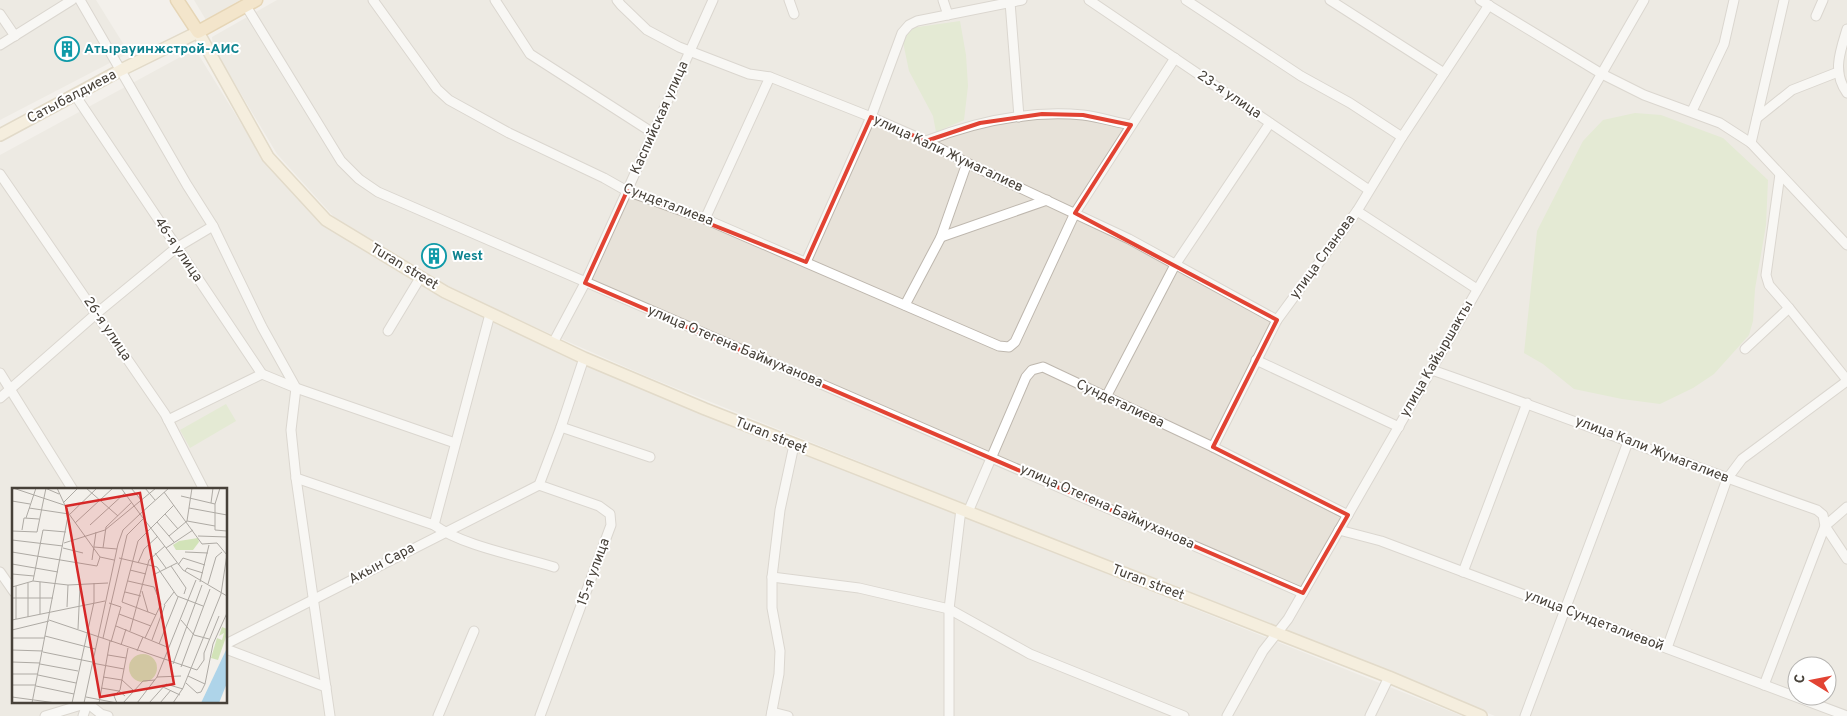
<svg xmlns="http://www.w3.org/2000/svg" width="1847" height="716" font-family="Overpass,sans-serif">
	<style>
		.residential { fill: #e7e2d9; fill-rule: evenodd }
		.green { fill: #d2e3b8 }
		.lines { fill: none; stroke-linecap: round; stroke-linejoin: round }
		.street-casing { stroke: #beb7ae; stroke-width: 11 }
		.secondary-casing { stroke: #cebf9f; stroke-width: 14 }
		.primary-casing { stroke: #d7b475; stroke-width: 15 }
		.street { stroke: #fff; stroke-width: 9 }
		.secondary { stroke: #f9eccf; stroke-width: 11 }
		.primary { stroke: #f3d8a4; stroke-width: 12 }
		.marked { fill: none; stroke: #e24333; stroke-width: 4; stroke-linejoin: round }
		.labels { text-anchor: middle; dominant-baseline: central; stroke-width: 4; stroke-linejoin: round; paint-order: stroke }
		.culture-label { font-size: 14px; font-weight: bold; fill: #0d838f; stroke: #fff; text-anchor: start }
		.street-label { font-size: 14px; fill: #474139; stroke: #fff }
		.inset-road { fill: none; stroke: #aeaaa4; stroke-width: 1 }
		.view { fill: #d62828; fill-opacity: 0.15; stroke: #d62828; stroke-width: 2.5 }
		.inset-edge { fill: none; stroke: #474139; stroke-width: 2.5 }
	</style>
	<rect width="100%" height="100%" fill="#f3f0eb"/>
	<!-- residential -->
	<g class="residential">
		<polygon points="0,0 96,0 129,53 0,120"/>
		<polygon points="194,0 240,0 206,20"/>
		<path d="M277,0H1847V716H1495L646,376L448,289L335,218L277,154L213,47L212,37ZM1797,666H1827V696H1797Z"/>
		<path d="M195,49L266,164L320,221L442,297L658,394L1462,716H0V155ZM14,490H226V702H14Z"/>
	</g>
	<!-- green -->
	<g class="green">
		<polygon points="960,21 966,55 968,86 964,120 936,132 933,116 909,71 903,42 911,28"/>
		<polygon points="1635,113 1661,115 1723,138 1768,180 1766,225 1755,289 1753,321 1749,335 1714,374 1693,388 1660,404 1622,399 1574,389 1543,364 1524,353 1537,231 1583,141 1603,120"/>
		<polygon points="226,404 236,421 190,448 180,430"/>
	</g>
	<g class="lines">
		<defs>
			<g id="street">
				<polyline points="80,0 187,185 213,226 262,327 296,388"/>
				<polyline points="373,0 437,89 449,100 509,133 604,178 627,191 705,219 999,346 1009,347 1015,342 1075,213 1175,58"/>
				<polyline points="495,0 530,54 653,133"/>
				<polyline points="617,0 621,5 647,30 679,47 749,74 770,77 871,117 926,141 967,163 1129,239 1277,320"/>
				<polyline points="789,0 794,14"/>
				<polyline points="943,0 948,15"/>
				<polyline points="1089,0 1369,190"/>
				<polyline points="1186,0 1301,76 1350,103 1402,137"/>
				<polyline points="1330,0 1444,73"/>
				<polyline points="1480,0 1602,74 1644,95 1720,123 1751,143 1847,245"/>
				<polyline points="1010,2 1019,117"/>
				<polyline points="246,6 341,161 359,179 378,192 1303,593"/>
				<polyline points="0,14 15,36"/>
				<polyline points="1816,16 1823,0"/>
				<path d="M1847,29C1840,52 1832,72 1847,93"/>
				<polyline points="0,45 72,0"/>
				<polyline points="75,95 262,374 296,388 455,443"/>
				<polyline points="1692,111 1724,44 1734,0"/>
				<polyline points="1757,118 1792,90 1838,72"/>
				<path d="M926,141C975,122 1029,110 1083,115C1099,117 1115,122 1131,125"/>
				<polyline points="1751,143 1784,0"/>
				<polyline points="0,174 165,414 204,490"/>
				<polyline points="1780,174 1766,275 1769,285 1789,308 1847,380"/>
				<polyline points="1357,211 1477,289"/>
				<polyline points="705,219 770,77"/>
				<polyline points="941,237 1047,200"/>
				<polyline points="806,262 871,117 902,33 909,25 917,21 1022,0"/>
				<polyline points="905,305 941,237 967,163"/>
				<polyline points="388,331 420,278"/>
				<polyline points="553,343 585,283 627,191 713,0"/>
				<polyline points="1745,349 1789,308"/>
				<polyline points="1256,360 1399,427"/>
				<path d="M1432,370C1561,415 1688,465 1817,510L1823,515L1825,526L1847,559"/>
				<polyline points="0,373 73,490"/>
				<polyline points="296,388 291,430 296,478 330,716"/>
				<polyline points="1106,397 1175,265 1270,123"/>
				<polyline points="0,398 97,313 176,248 213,226"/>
				<polyline points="168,420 262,374"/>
				<polyline points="561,427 650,457"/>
				<polyline points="1213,447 1277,320 1357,211 1402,137 1489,5"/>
				<path d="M296,478L434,525C463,546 519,556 554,567"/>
				<polyline points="968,512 1026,377 1032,370 1043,367 1213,447 1348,515"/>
				<polyline points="434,525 490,314"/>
				<polyline points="1339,530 1381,541 1847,716"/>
				<polyline points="0,572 14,592"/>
				<polyline points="1463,572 1527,403"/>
				<polyline points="772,577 859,588 949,609 1030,654 1184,716"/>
				<polyline points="226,644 539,485"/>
				<polyline points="1667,648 1727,479 1742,459 1847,381"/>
				<polyline points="226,649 326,687"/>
				<polyline points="1764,685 1825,526 1847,507"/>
				<polyline points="86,702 101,714 108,716"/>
				<polyline points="772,712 788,716"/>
				<polyline points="45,716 91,702"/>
				<polyline points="83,716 87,704"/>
				<polyline points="438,716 474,631"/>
				<polyline points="540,716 611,525 610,514 599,506 539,485 561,427 584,358"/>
				<polyline points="771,716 779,674 780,651 772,608 772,577 780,510 794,445"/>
				<polyline points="949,716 949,609 961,509"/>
				<polyline points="1227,716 1263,651 1288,619 1644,0"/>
				<polyline points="1370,716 1389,677"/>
				<polyline points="1525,716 1628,442"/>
			</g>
			<polyline id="secondary" points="0,135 121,70 198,32 268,157 326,220 445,292 584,358 705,409 1389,677 1481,716"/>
			<polyline id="primary" points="177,0 198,32 256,0"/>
		</defs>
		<!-- street casing -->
		<use href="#street" class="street-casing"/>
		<!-- secondary casing -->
		<use href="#secondary" class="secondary-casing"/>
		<!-- primary casing -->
		<use href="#primary" class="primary-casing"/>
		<!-- street -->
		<use href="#street" class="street"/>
		<!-- secondary -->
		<use href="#secondary" class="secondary"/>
		<!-- primary -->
		<use href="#primary" class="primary"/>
	</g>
	<!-- marked area -->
	<path d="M0 0H1847V716H0ZM1042,114L1083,115L1131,125L1075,213L1277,320L1213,447L1348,515L1303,593L585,283L627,191L806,262L871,117L926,141L980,123Z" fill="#f3f0eb" fill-opacity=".55" fill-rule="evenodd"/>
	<path class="marked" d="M1042,114L1083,115L1131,125L1075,213L1277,320L1213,447L1348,515L1303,593L585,283L627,191L806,262L871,117L926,141L980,123Z"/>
	<!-- icons -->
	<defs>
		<symbol id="building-ring" viewBox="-11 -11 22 22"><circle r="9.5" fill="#fff" stroke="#0f9aa8" stroke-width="1.5"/><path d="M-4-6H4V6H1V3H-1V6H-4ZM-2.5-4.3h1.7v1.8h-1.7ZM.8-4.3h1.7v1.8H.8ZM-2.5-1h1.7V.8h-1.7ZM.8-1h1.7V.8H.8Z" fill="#0f9aa8"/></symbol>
	</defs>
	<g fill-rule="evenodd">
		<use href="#building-ring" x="53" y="35" width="28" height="28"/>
		<use href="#building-ring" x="420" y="242" width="28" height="28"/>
	</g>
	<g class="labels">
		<!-- culture labels -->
		<g class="culture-label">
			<text x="84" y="49">Атырауинжстрой-АИС</text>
			<text x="452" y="256">West</text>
		</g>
		<!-- street labels -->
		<g class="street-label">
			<text transform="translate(1229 95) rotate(34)">23-я улица</text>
			<text transform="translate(72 97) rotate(-28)">Сатыбалдиева</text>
			<text transform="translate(660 118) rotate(-66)">Каспийская улица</text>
			<text transform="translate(948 154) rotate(25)">улица Кали Жумагалиев</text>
			<text transform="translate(668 205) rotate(21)">Сундеталиева</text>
			<text transform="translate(178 250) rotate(56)">46-я улица</text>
			<text transform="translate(1323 257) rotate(-54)">улица Сланова</text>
			<text transform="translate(404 267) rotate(31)">Turan street</text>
			<text transform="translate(107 329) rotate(56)">26-я улица</text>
			<text transform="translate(735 347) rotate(23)">улица Отегена Баймуханова</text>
			<text transform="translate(1437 359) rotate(-60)">улица Кайыршакты</text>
			<text transform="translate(1120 404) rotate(25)">Сундеталиева</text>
			<text transform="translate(771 436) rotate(22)">Turan street</text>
			<text transform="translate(1652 450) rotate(21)">улица Кали Жумагалиев</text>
			<text transform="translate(1107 507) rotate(24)">улица Отегена Баймуханова</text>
			<text transform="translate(382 564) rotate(-28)">Акын Сара</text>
			<text transform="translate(594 572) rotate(-70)">15-я улица</text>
			<text transform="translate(1148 583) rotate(21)">Turan street</text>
			<text transform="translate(1594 621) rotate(21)">улица Сундеталиевой</text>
		</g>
	</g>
	<!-- overview -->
	<g transform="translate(12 488)">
		<rect width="215" height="215" fill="#f3f0eb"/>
		<path d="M186,50L187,54L181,62H164L161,57L167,53ZM210,139L215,141V146L206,172L199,170L205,150L210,152L212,145L207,148ZM117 180a14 14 0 1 1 28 0a14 14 0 1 1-28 0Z" fill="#d2e3b8"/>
		<path d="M215,160V195L207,215H189Z" fill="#aed4e9"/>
		<path class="inset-road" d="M1,0L52,17M33,0L47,6M45,0L57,26L88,69M74,0L106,28M119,0L130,13M133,0L143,12M157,0L128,26L171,82L215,108M152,4L190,56L205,55L215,67M169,8L203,16M0,13L18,16M51,15L66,0M199,15L201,0M17,20L57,26M177,20L215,27M153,26L166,41M14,30L24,0M175,33L180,0M175,33L203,38M145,34L162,54M63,35L101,0M78,37L113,5M203,38V16L208,0M203,38V42L215,43M10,42L12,30L27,31M93,42L144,0M0,43L25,44L34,0M157,48L175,33M186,48L215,49M0,52L51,58M52,55L93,42M82,59L105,61M51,60L71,65M91,60L94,39L120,14M154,60L181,42M0,64L85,78L88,69L102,72M173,64L196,65M143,65L154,80M107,70L145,79L165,108L191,118M80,72L84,44M126,75L132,61L146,48M0,76L46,84M166,77L171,70L193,77M159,78L174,100L172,106M118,82L134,86M173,83L175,80L191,85M0,86L22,88M141,87L165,75M21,93L31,42L54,44M116,93L142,99L149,116L133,150M188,94L197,57M16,95V129M196,96L204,69L210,64M0,99L21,93L56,97L96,95M130,103L136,124M113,104L129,108M0,110H41M97,115L109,119L99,154M152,117L162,104M55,119L56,97M28,126V94M107,126L139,138M144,127L110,114L126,53L162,17M4,131V98M0,132L93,113M37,132L185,182L192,172V165L207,128M169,132L182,147L197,151M104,138L155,159M66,141L68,98M0,142L37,133M118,143L137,72L153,58M33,148L83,161M0,150H33M91,150L115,47L132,30M140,152L153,117M147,156L166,109M109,157L114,141M0,162L31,163M125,163L131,149M31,164L80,174M96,167L114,170M0,174L28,175M80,175L112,181M28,176L66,183M161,176L190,97M169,179L198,101M0,186H26M26,187L64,195M176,188L193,196L201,156L215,125M91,189L110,192L122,203M145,189L169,188M174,195L185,205L189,204L193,196M0,197H24M24,198L62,206M151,199L168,207M89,200L107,203L113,208M0,209L44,215M74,209L105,215M20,215L56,28L85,0M60,215L82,114V95M72,215L106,56L111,42L128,26L109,0M87,215L98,153M105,215L102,208L108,202L116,160M111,215L131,193L143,192M125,215L145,189L184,92M137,215L154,196L171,201M148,215L159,202M161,215L171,200L209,106L215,66"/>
		<path class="view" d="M128,5L162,196L88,209L54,18Z"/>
		<rect width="215" height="215" class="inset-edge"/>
	</g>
	<!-- north arrow -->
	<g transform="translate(1812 681) rotate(280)"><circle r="24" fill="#ffffff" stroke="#b5b3b0"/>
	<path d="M0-4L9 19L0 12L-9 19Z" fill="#e24333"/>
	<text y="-8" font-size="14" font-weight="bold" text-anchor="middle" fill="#474139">С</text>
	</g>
</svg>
